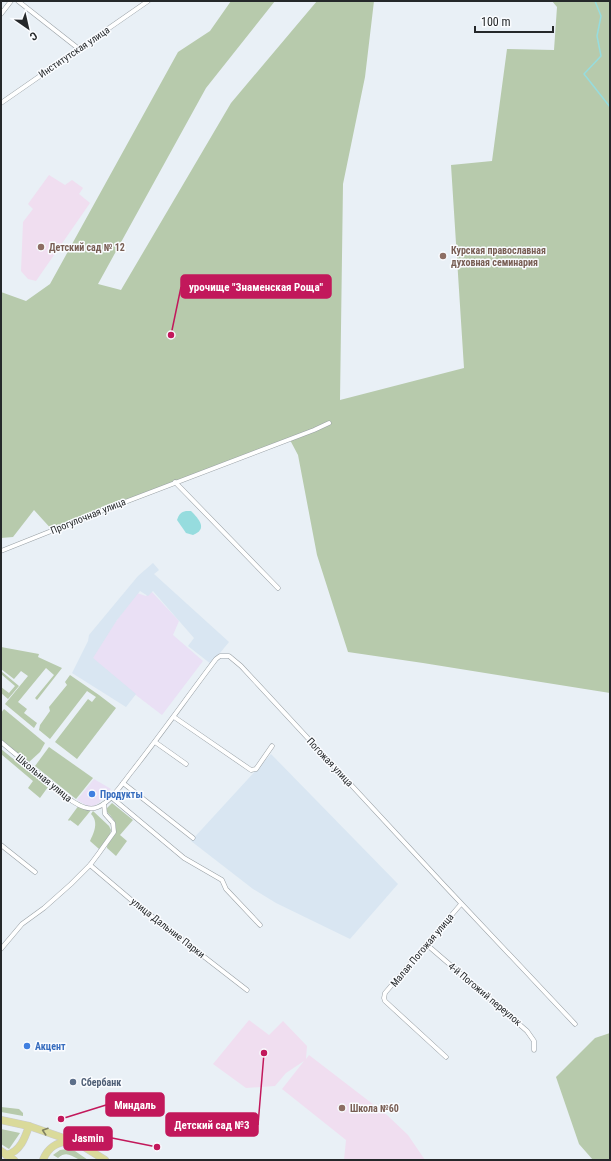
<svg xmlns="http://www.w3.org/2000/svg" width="611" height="1161" font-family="'Roboto Condensed',sans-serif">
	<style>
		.commercial { fill: #eae0f5 }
		.built { fill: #d9e6f2 }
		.education { fill: #f0def0 }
		.green { fill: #b7caac }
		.water { fill: #96dcde }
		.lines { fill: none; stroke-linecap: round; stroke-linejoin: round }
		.stream { stroke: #96dcde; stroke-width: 1.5 }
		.minor-casing { stroke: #99a0a5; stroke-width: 5 }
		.primary-casing { stroke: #cbcbcc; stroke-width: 8 }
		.minor { stroke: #fff; stroke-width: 4 }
		.primary { stroke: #dada9a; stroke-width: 7 }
		.oneway { stroke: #808162 }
		.education-dot { fill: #8d6e63; stroke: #fafcff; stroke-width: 1.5 }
		.shop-dot { fill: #3f7fe0; stroke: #fafcff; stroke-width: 1.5 }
		.service-dot { fill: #5c6f8a; stroke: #fafcff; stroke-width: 1.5 }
		.labels { text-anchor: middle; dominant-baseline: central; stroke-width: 3; stroke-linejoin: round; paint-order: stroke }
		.street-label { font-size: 10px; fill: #25282a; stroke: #fafcff }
		.education-label { font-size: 10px; font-weight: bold; fill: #785e54; stroke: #fafcff; text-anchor: start }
		.shop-label { font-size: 10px; font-weight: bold; fill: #366cbe; stroke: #fafcff; text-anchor: start }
		.service-label { font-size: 10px; font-weight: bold; fill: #4e5e75; stroke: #fafcff; text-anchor: start }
		.leader { fill: none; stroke: #c2185b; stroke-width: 1.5 }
		.callout-dot { fill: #c2185b; stroke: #fafcff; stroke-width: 1.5 }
		.callout { fill: #c2185b; stroke: #c2185b; stroke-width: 1.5 }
		.callout-label { font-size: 11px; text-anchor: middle; font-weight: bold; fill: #fff }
	</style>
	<rect width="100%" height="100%" fill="#e9f0f6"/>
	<!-- commercial -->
	<g class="commercial">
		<polygon points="151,591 179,621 173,635 203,661 162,715 90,660 108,632 137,593 146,596"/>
		<polygon points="94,779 111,789 99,803 94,806 89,807 77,800"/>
	</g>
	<!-- built -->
	<g class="built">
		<polygon points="153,563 159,570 154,574 229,642 211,664 188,646 194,638 153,591 148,596 140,591 117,620 93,658 136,694 126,707 72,673 88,641 89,635 138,576"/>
		<polygon points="271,754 398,884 350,939 276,903 253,889 191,841"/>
	</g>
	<!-- education -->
	<g class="education">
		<polygon points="49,175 65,185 72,180 83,188 79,194 90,203 36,281 28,279 21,271 23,222 33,209 28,204"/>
		<polygon points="249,1020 269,1035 283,1021 307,1046 306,1059 309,1055 387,1115 408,1135 425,1160 344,1160 346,1140 282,1089 304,1061 286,1073 275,1086 246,1088 213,1064"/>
	</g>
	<!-- green -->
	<g class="green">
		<polygon points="231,1 275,1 206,88 98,284 121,290 231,103 317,1 374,1 365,77 343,184 340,400 464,368 451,165 492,161 507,49 554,50 557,7 552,1 610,1 610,693 423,663 348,652 317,555 298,455 290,440 54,532 34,510 13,537 1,538 1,292 26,301 50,284 178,52 210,31"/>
		<polygon points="1,647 39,654 38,657 62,668 37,700 35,698 54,675 46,668 18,702 27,709 24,713 37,723 34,728 5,704 28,676 21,671 14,679 1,669"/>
		<polygon points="1,671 19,686 8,699 1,693 1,687 9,693 15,686 1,674"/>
		<polygon points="70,675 99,695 116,708 77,759 55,742 88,699 92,702 96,697 87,691 50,739 39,730 40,725 50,711 49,707 67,685 65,682"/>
		<polygon points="4,709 45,743 40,752 28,763 1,740 1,713"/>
		<polygon points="49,747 93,778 76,799 35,766"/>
		<polygon points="1,749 48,787 40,798 28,788 33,781 1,754"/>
		<path d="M112,803L133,820L120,835L127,841L116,856L107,848C107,844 109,843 111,840C120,828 116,821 107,812V808Z"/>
		<polygon points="79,805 92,809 78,826 70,820 69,821 68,820"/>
		<path d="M93,811L109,826L111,830L110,835L99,849L90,841C94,833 99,822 91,814Z"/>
		<polygon points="610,1033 610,1160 593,1160 579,1144 556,1077 595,1038"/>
		<polygon points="1,1107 19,1109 23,1113 23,1116 1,1112"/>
		<polygon points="1,1129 20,1133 9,1149 1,1144"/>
		<path d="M67,1149L75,1151L88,1160C85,1160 81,1160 78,1159C70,1155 66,1151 58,1158L53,1155L60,1150Z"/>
	</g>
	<!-- water -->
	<path class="water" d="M186,511H191C199,519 208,529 193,535L186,533L177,520C179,514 181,512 186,511Z"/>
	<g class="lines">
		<!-- stream -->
		<polyline class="stream" points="595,1 601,16 597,36 601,56 584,74 610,107"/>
		<defs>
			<g id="minor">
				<polyline points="18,1 79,49"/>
				<polyline points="1,14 11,1"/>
				<polyline points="1,103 148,1"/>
				<polyline points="175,482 278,588"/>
				<polyline points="1,551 104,510 314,430 329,423"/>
				<polyline points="174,717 251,770 256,769 272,746"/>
				<path d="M1,742L72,801C80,806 89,811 98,807C111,802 124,781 133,770C162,733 188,696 216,659L220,656H229L241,666L443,884L575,1024"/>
				<polyline points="155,742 186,764"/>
				<polyline points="123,783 193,838"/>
				<polyline points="111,797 184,858 222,880 226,889 260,925"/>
				<polyline points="1,845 35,872"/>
				<polyline points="90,865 136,904 247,990"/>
				<polyline points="426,944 527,1031 534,1041 534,1050"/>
				<polyline points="1,949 22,924 44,908 71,884 90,865 99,853 114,832 113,823 105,814 104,804"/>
				<polyline points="446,1057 385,1001 384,998 385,993 461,904"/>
			</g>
			<g id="primary">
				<polyline points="1,1120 29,1126 78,1143 105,1160"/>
				<polyline points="1,1151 14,1160"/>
				<path d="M6,1155C20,1152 25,1138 29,1126"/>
				<path d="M43,1160C48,1147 57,1142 70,1141"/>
			</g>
		</defs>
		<!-- minor casing -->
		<use href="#minor" class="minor-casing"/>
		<!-- primary casing -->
		<use href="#primary" class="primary-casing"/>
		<!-- minor -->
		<use href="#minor" class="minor"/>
		<!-- primary -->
		<use href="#primary" class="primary"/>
	</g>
	<!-- one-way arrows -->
	<defs><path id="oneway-chevron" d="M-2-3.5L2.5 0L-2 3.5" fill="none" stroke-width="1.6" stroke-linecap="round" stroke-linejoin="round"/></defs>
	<use class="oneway" href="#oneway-chevron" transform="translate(45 1131) rotate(-162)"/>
	<!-- markers -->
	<g class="education-dot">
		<circle cx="41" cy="247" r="4"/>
		<circle cx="443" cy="256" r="4"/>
		<circle cx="342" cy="1108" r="4"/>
	</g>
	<g class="shop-dot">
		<circle cx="92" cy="794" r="4"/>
		<circle cx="27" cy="1046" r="4"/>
	</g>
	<circle class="service-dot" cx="73" cy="1082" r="4"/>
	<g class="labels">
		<!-- street labels -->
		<g class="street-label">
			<text transform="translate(74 52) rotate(-34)">Институтская улица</text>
			<text transform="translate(88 516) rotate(-22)">Прогулочная улица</text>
			<text transform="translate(330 762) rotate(47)">Погожая улица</text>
			<text transform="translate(44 778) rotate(39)">Школьная улица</text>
			<text transform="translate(168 928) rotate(38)">улица Дальние Парки</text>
			<text transform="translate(422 950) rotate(-50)">Малая Погожая улица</text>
			<text transform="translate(485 994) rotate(40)">4-й Погожий переулок</text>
		</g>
		<!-- education labels -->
		<g class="education-label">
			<text x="49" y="247">Детский сад № 12</text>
			<text x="451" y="250">Курская православная<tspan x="451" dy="12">духовная семинария</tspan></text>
			<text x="350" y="1108">Школа №60</text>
		</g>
		<!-- shop labels -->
		<g class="shop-label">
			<text x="100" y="794">Продукты</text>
			<text x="35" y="1046">Акцент</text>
		</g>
		<!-- service labels -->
		<g class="service-label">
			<text x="81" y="1082">Сбербанк</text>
		</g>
	</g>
	<!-- callouts -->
	<path class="leader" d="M171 335L181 287M61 1119L106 1105M264 1053L258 1125M157 1147L112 1138"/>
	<g class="callout-dot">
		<circle cx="171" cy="335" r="4"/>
		<circle cx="61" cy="1119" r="4"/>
		<circle cx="264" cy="1053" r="4"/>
		<circle cx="157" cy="1147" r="4"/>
	</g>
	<g class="callout">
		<rect x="181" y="275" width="150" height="23" rx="4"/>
		<rect x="106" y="1093" width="58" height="23" rx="4"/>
		<rect x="166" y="1113" width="92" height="23" rx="4"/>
		<rect x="64" y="1127" width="48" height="23" rx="4"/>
	</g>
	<g class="callout-label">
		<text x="256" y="291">урочище "Знаменская Роща"</text>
		<text x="135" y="1109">Миндаль</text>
		<text x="212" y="1129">Детский сад №3</text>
		<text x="88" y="1142">Jasmin</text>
	</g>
	<!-- border -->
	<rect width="611" height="1161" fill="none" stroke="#25282a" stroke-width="4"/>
	<!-- north arrow -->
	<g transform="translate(28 28) rotate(146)" stroke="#fafcff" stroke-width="3" paint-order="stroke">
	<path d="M0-3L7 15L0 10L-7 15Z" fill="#25282a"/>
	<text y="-6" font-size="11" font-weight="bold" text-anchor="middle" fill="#25282a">С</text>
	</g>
	<!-- scale -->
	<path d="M475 26v6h78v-6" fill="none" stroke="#25282a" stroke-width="2"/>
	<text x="481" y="26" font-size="12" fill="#25282a" stroke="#fafcff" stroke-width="3" paint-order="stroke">100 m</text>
</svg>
